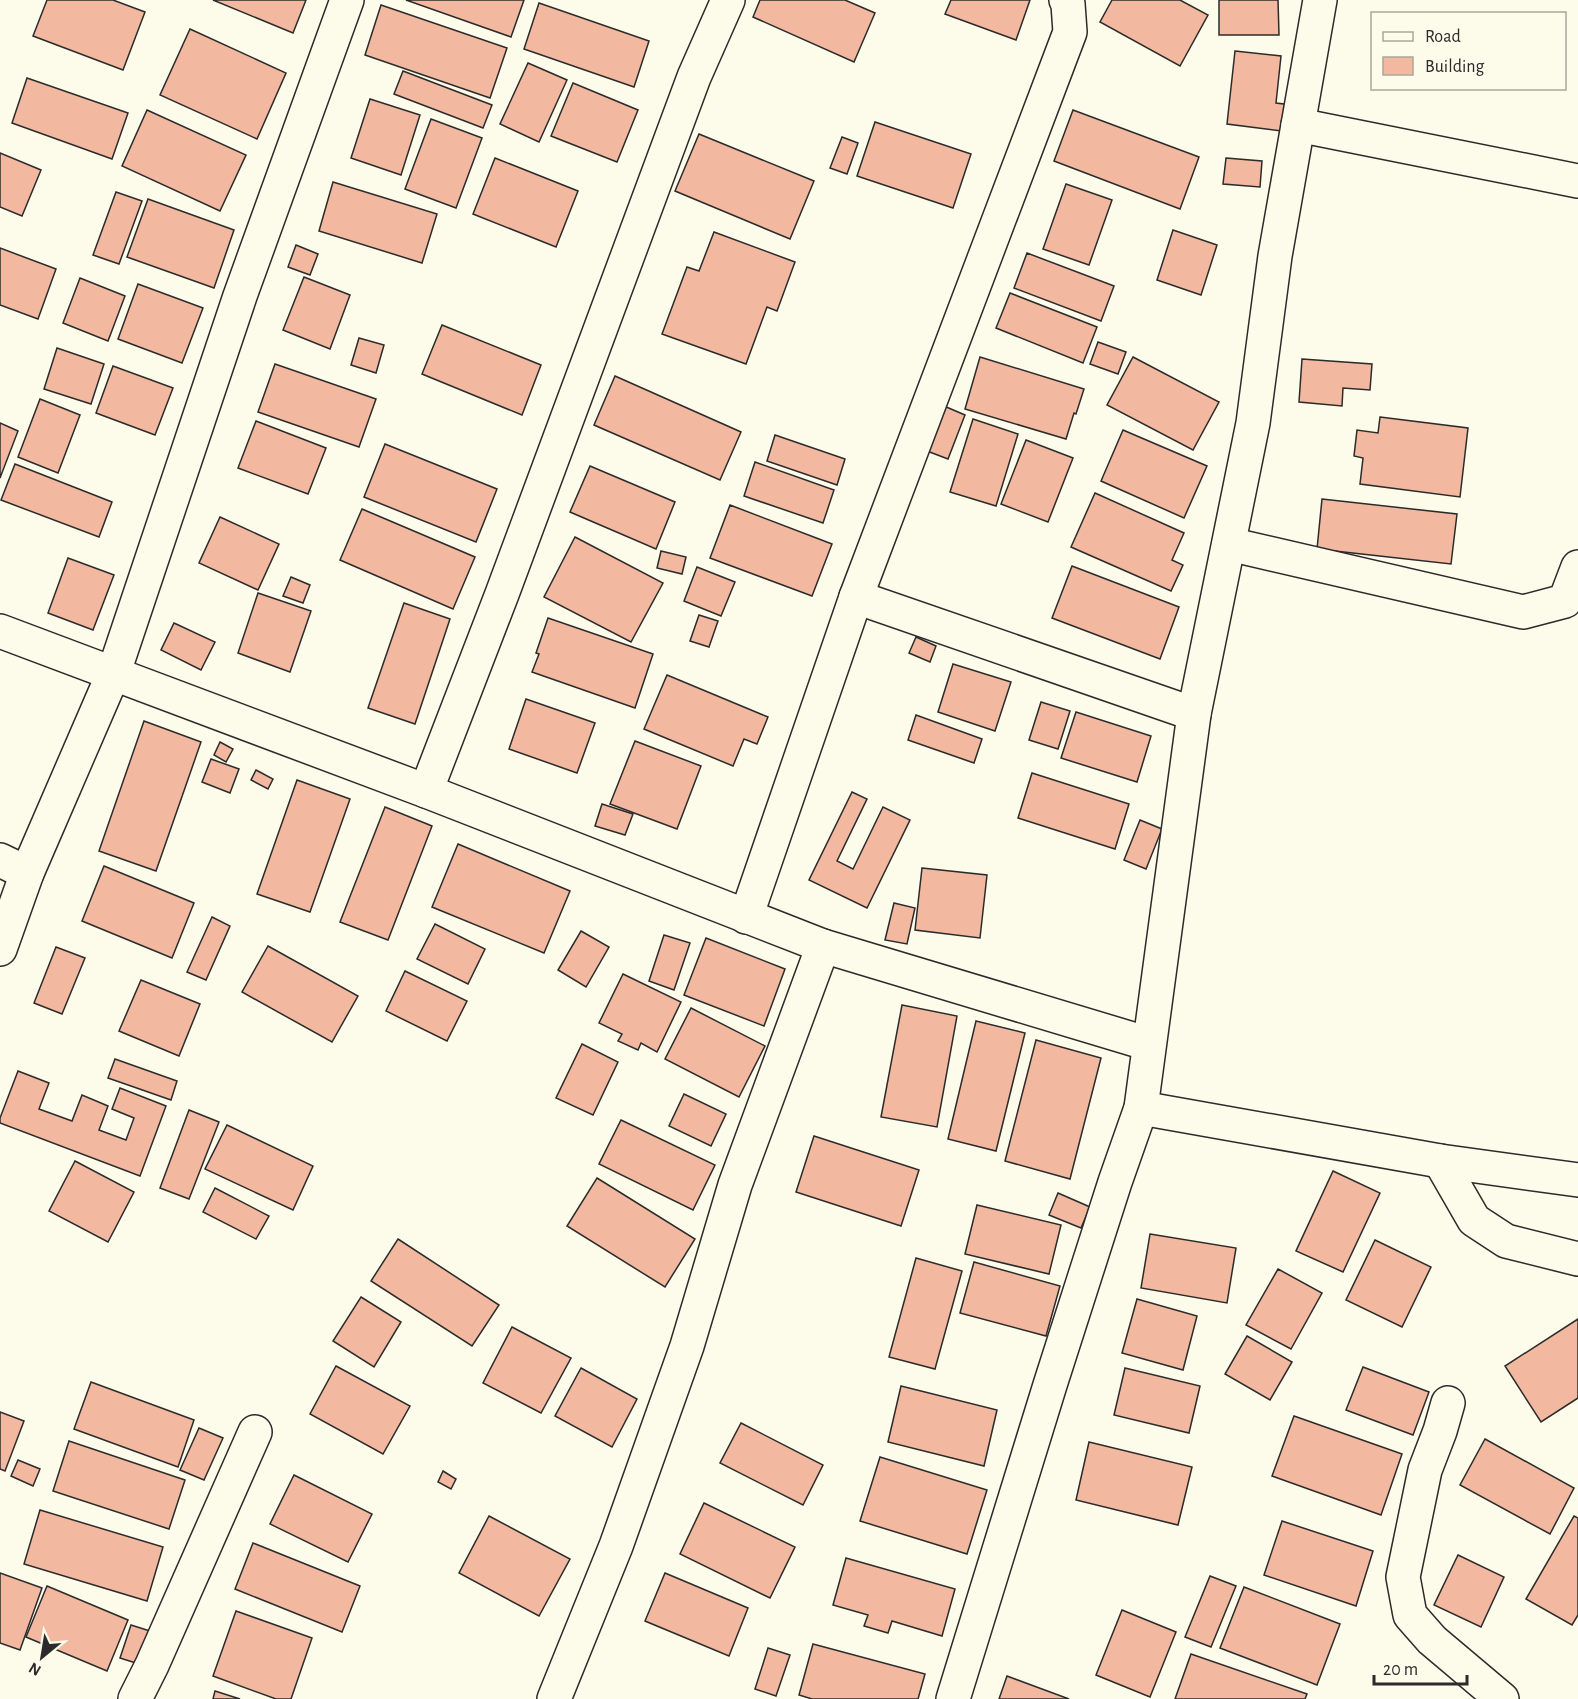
<svg xmlns="http://www.w3.org/2000/svg" width="1578" height="1699" font-family="'Alegreya Sans',sans-serif">
	<style>
		.building { fill: #f2b8a0; stroke: #2b2b2b; stroke-width: 1.5 }
		.lines { fill: none; stroke-linecap: round; stroke-linejoin: round }
		.minor-casing { stroke: #2b2b2b; stroke-width: 36 }
		.minor { stroke: #fdfbea; stroke-width: 33 }
	</style>
	<rect width="100%" height="100%" fill="#fdfbea"/>
	<!-- building -->
	<g class="building">
		<polygon points="47,0 113,0 145,12 123,70 33,36"/>
		<polygon points="213,0 306,0 293,33"/>
		<polygon points="406,0 524,0 511,37"/>
		<polygon points="760,0 845,0 875,13 854,62 753,17"/>
		<polygon points="951,0 1030,0 1016,40 945,14"/>
		<polygon points="1112,0 1180,0 1208,15 1180,66 1100,22"/>
		<polygon points="1219,0 1278,0 1279,35 1219,35"/>
		<polygon points="539,3 649,41 634,87 524,49"/>
		<polygon points="381,5 507,48 490,98 365,55"/>
		<polygon points="190,29 286,73 257,139 160,95"/>
		<polygon points="1235,51 1281,56 1276,103 1292,105 1289,132 1227,124"/>
		<polygon points="528,63 567,80 539,142 500,124"/>
		<polygon points="403,71 492,105 483,128 394,94"/>
		<polygon points="27,78 128,113 112,159 12,123"/>
		<polygon points="573,83 638,110 617,162 551,136"/>
		<polygon points="370,99 420,115 401,175 351,158"/>
		<polygon points="147,110 246,155 220,211 122,166"/>
		<polygon points="1073,110 1199,157 1180,209 1054,161"/>
		<polygon points="431,119 482,138 456,208 405,189"/>
		<polygon points="875,122 971,154 953,208 857,176"/>
		<polygon points="699,134 814,181 790,239 675,191"/>
		<polygon points="842,137 858,143 847,174 830,168"/>
		<polygon points="0,153 41,170 22,216 0,207"/>
		<polygon points="495,158 578,191 556,247 473,214"/>
		<polygon points="1226,158 1262,161 1260,187 1223,184"/>
		<polygon points="333,182 437,214 422,263 319,231"/>
		<polygon points="1066,184 1112,200 1089,265 1043,249"/>
		<polygon points="116,192 142,201 119,264 93,255"/>
		<polygon points="148,199 234,230 214,288 127,257"/>
		<polygon points="1173,230 1217,245 1201,295 1157,280"/>
		<polygon points="714,232 795,262 777,311 767,307 746,364 662,334 687,267 699,271"/>
		<polygon points="296,245 318,254 310,275 288,267"/>
		<polygon points="0,248 56,269 38,319 0,305"/>
		<polygon points="1027,253 1114,286 1101,321 1014,288"/>
		<polygon points="304,277 350,295 330,349 283,330"/>
		<polygon points="80,278 125,296 108,341 63,323"/>
		<polygon points="138,284 203,308 182,363 118,339"/>
		<polygon points="1010,293 1097,327 1083,363 996,328"/>
		<polygon points="442,325 541,365 522,415 422,374"/>
		<polygon points="359,338 384,345 376,373 351,365"/>
		<polygon points="1098,342 1126,352 1118,374 1090,364"/>
		<polygon points="57,348 104,364 91,404 44,389"/>
		<polygon points="980,357 1084,389 1076,414 1074,413 1066,439 965,409"/>
		<polygon points="1133,357 1219,402 1193,450 1107,405"/>
		<polygon points="1302,359 1372,364 1370,390 1343,388 1342,406 1299,402"/>
		<polygon points="275,364 376,399 359,447 258,412"/>
		<polygon points="113,366 173,388 155,435 96,413"/>
		<polygon points="615,376 741,432 720,480 594,425"/>
		<polygon points="40,399 80,415 58,473 18,457"/>
		<polygon points="944,406 965,415 948,459 927,451"/>
		<polygon points="1380,417 1468,428 1460,497 1360,484 1363,458 1354,456 1357,430 1378,433"/>
		<polygon points="973,419 1018,434 996,506 950,492"/>
		<polygon points="256,421 326,448 308,494 238,468"/>
		<polygon points="0,423 18,431 0,478"/>
		<polygon points="1123,430 1207,466 1184,518 1101,481"/>
		<polygon points="775,435 845,459 837,485 767,461"/>
		<polygon points="1026,440 1073,458 1048,522 1001,504"/>
		<polygon points="385,444 497,489 476,542 364,497"/>
		<polygon points="755,462 834,490 823,523 744,496"/>
		<polygon points="15,464 112,502 99,537 1,500"/>
		<polygon points="590,466 675,502 656,549 570,512"/>
		<polygon points="1095,493 1184,533 1172,560 1183,565 1171,591 1071,547"/>
		<polygon points="1322,499 1457,514 1451,564 1317,549"/>
		<polygon points="730,505 832,544 812,596 710,558"/>
		<polygon points="362,509 475,557 453,609 340,560"/>
		<polygon points="220,517 279,544 258,590 199,563"/>
		<polygon points="575,537 663,583 631,642 544,597"/>
		<polygon points="661,551 686,557 682,574 657,568"/>
		<polygon points="68,558 114,575 93,630 48,613"/>
		<polygon points="1072,566 1179,607 1160,659 1052,618"/>
		<polygon points="697,567 735,582 721,616 684,601"/>
		<polygon points="291,577 310,585 303,603 283,596"/>
		<polygon points="258,593 311,611 290,672 238,653"/>
		<polygon points="404,603 450,619 415,724 368,708"/>
		<polygon points="699,615 718,621 709,647 690,641"/>
		<polygon points="548,618 653,654 635,708 532,672 539,654 536,653"/>
		<polygon points="174,623 215,642 201,670 161,650"/>
		<polygon points="916,637 936,646 930,662 909,653"/>
		<polygon points="953,664 1011,682 995,731 938,712"/>
		<polygon points="667,675 768,717 757,744 744,739 733,766 644,729"/>
		<polygon points="526,699 595,723 577,773 509,749"/>
		<polygon points="1041,702 1070,711 1058,749 1029,740"/>
		<polygon points="1076,712 1151,736 1137,782 1061,758"/>
		<polygon points="916,715 982,739 974,763 908,740"/>
		<polygon points="144,721 201,742 156,871 99,851"/>
		<polygon points="635,741 701,766 677,829 610,804"/>
		<polygon points="220,742 233,749 226,762 214,755"/>
		<polygon points="211,759 239,769 230,793 202,782"/>
		<polygon points="256,770 273,779 268,789 251,780"/>
		<polygon points="1032,773 1129,804 1115,849 1018,818"/>
		<polygon points="297,780 350,799 310,912 257,894"/>
		<polygon points="852,792 867,799 837,861 853,869 883,807 910,820 867,908 809,880"/>
		<polygon points="602,804 633,814 625,835 595,826"/>
		<polygon points="385,807 432,826 388,940 340,922"/>
		<polygon points="1140,820 1162,829 1146,869 1124,860"/>
		<polygon points="458,844 570,891 544,953 432,907"/>
		<polygon points="104,866 194,903 172,958 82,921"/>
		<polygon points="922,868 987,875 980,938 915,930"/>
		<polygon points="894,903 915,908 907,944 885,940"/>
		<polygon points="212,917 230,926 206,980 187,972"/>
		<polygon points="435,924 485,949 468,984 417,959"/>
		<polygon points="581,931 609,947 586,987 558,970"/>
		<polygon points="664,935 690,943 674,990 649,981"/>
		<polygon points="706,938 785,969 764,1026 684,995"/>
		<polygon points="268,946 358,996 332,1042 242,992"/>
		<polygon points="56,947 85,958 62,1014 34,1003"/>
		<polygon points="405,971 467,1001 447,1041 386,1011"/>
		<polygon points="623,974 681,1002 657,1052 641,1043 638,1050 618,1041 622,1034 599,1023"/>
		<polygon points="141,980 200,1004 179,1056 119,1031"/>
		<polygon points="902,1005 957,1016 937,1127 881,1117"/>
		<polygon points="691,1008 765,1046 739,1097 665,1059"/>
		<polygon points="976,1021 1025,1033 996,1151 948,1139"/>
		<polygon points="1036,1040 1101,1058 1070,1179 1005,1161"/>
		<polygon points="582,1044 618,1062 593,1115 556,1098"/>
		<polygon points="115,1059 177,1081 171,1100 108,1078"/>
		<polygon points="18,1071 49,1083 39,1109 72,1121 82,1095 108,1106 99,1130 126,1140 134,1118 112,1109 120,1088 166,1106 140,1176 0,1123 0,1118"/>
		<polygon points="684,1094 726,1114 711,1146 669,1126"/>
		<polygon points="189,1110 219,1122 189,1199 160,1188"/>
		<polygon points="621,1120 715,1165 693,1210 599,1164"/>
		<polygon points="227,1125 313,1166 293,1210 205,1169"/>
		<polygon points="814,1136 919,1170 901,1226 796,1192"/>
		<polygon points="75,1161 134,1192 108,1242 49,1211"/>
		<polygon points="1333,1171 1380,1193 1343,1272 1296,1251"/>
		<polygon points="597,1178 695,1239 665,1287 567,1226"/>
		<polygon points="215,1188 269,1216 256,1239 203,1212"/>
		<polygon points="1058,1193 1090,1207 1081,1228 1049,1215"/>
		<polygon points="977,1205 1061,1225 1049,1274 965,1254"/>
		<polygon points="1150,1234 1236,1248 1227,1303 1141,1288"/>
		<polygon points="398,1239 499,1305 472,1346 371,1281"/>
		<polygon points="1375,1240 1431,1267 1402,1327 1346,1300"/>
		<polygon points="916,1258 962,1271 935,1369 889,1357"/>
		<polygon points="974,1262 1060,1286 1046,1336 960,1313"/>
		<polygon points="1278,1269 1322,1293 1291,1349 1246,1325"/>
		<polygon points="361,1297 401,1322 374,1367 333,1341"/>
		<polygon points="1137,1299 1197,1316 1183,1370 1122,1353"/>
		<polygon points="1578,1319 1578,1398 1541,1422 1505,1366"/>
		<polygon points="512,1327 571,1358 541,1413 483,1383"/>
		<polygon points="1247,1336 1292,1362 1270,1400 1225,1374"/>
		<polygon points="336,1366 410,1406 383,1454 310,1414"/>
		<polygon points="1363,1367 1429,1392 1413,1435 1346,1410"/>
		<polygon points="581,1368 637,1399 612,1447 555,1416"/>
		<polygon points="1125,1368 1200,1386 1189,1433 1114,1415"/>
		<polygon points="91,1382 194,1420 178,1467 74,1429"/>
		<polygon points="901,1386 997,1410 984,1466 888,1442"/>
		<polygon points="0,1412 24,1421 5,1471 0,1469"/>
		<polygon points="1294,1416 1402,1454 1381,1515 1272,1476"/>
		<polygon points="741,1423 823,1465 803,1505 720,1463"/>
		<polygon points="199,1428 223,1438 204,1480 180,1470"/>
		<polygon points="1485,1439 1574,1488 1550,1534 1460,1485"/>
		<polygon points="69,1441 185,1480 169,1529 53,1491"/>
		<polygon points="1089,1442 1192,1467 1178,1525 1076,1500"/>
		<polygon points="880,1457 987,1490 967,1554 860,1521"/>
		<polygon points="18,1460 40,1469 33,1486 11,1476"/>
		<polygon points="443,1471 456,1479 451,1489 438,1482"/>
		<polygon points="294,1475 372,1514 348,1562 270,1524"/>
		<polygon points="704,1503 795,1547 770,1598 680,1554"/>
		<polygon points="40,1510 163,1547 147,1601 24,1564"/>
		<polygon points="489,1516 570,1559 539,1616 459,1573"/>
		<polygon points="1574,1516 1578,1518 1578,1615 1572,1625 1526,1599"/>
		<polygon points="1282,1521 1373,1551 1356,1606 1264,1575"/>
		<polygon points="253,1543 360,1586 342,1632 235,1589"/>
		<polygon points="1458,1555 1504,1577 1481,1627 1434,1605"/>
		<polygon points="846,1558 955,1589 942,1636 892,1621 888,1633 864,1626 868,1615 833,1605"/>
		<polygon points="0,1573 42,1588 20,1650 0,1643"/>
		<polygon points="665,1573 748,1608 729,1656 645,1621"/>
		<polygon points="1210,1576 1236,1586 1211,1647 1185,1637"/>
		<polygon points="47,1586 128,1620 107,1671 26,1637"/>
		<polygon points="1244,1587 1340,1624 1317,1685 1220,1648"/>
		<polygon points="1122,1610 1176,1632 1150,1697 1096,1675"/>
		<polygon points="236,1611 312,1638 291,1699 276,1699 213,1676"/>
		<polygon points="131,1625 150,1631 139,1664 120,1658"/>
		<polygon points="813,1644 925,1674 918,1699 812,1699 799,1695"/>
		<polygon points="768,1648 790,1655 776,1696 755,1689"/>
		<polygon points="1191,1654 1307,1694 1305,1699 1175,1699"/>
		<polygon points="1007,1676 1069,1699 999,1699"/>
		<polygon points="215,1691 240,1699 213,1699"/>
	</g>
	<g class="lines">
		<defs>
			<g id="minor">
				<polyline points="1298,125 1578,181"/>
				<polyline points="1229,544 1523,612 1565,601 1578,567"/>
				<polyline points="856,597 1194,714"/>
				<polyline points="0,631 426,791 823,946"/>
				<polyline points="426,791 502,594 694,77 728,0"/>
				<polyline points="0,860 27,873"/>
				<polyline points="746,917 856,597 1070,32 1068,4 1066,0"/>
				<polyline points="0,949 27,873 114,672 240,296 347,0"/>
				<polyline points="1141,1108 1440,1161 1578,1180"/>
				<polyline points="1440,1161 1474,1220 1506,1241 1578,1259"/>
				<polyline points="1448,1403 1440,1431 1425,1470 1403,1577 1410,1615 1432,1640 1502,1699"/>
				<polyline points="135,1699 152,1665 255,1432"/>
				<polyline points="554,1699 616,1546 687,1346 735,1185 823,946 1149,1044"/>
				<polyline points="953,1699 1050,1385 1115,1182 1141,1108 1194,714 1253,423 1275,256 1320,0"/>
			</g>
		</defs>
		<!-- minor casing -->
		<use href="#minor" class="minor-casing"/>
		<!-- minor -->
		<use href="#minor" class="minor"/>
	</g>
	<!-- legend -->
	<rect x="1371" y="12" width="195" height="78" fill="#fdfbea" stroke="#a9a89e" stroke-width="1.5"/>
	<rect x="1383" y="32" width="30" height="9" fill="#fdfbea" stroke="#a9a89e" stroke-width="1.5"/>
	<text x="1425" y="42" font-size="18" fill="#2b2b2b">Road</text>
	<rect x="1383" y="57" width="30" height="18" fill="#f2b8a0" stroke="#a9a89e" stroke-width="1.5"/>
	<text x="1425" y="72" font-size="18" fill="#2b2b2b">Building</text>
	<!-- north arrow -->
	<g transform="translate(42 1657) rotate(210)" stroke="#fdfbea" stroke-width="4.5" paint-order="stroke">
	<path d="M0-4.5L10 22L0 15L-10 22Z" fill="#2b2b2b"/>
	<text y="-9" font-size="16" font-weight="bold" text-anchor="middle" fill="#2b2b2b">N</text>
	</g>
	<!-- scale -->
	<path d="M1374 1675v9h93v-9" fill="none" stroke="#2b2b2b" stroke-width="3"/>
	<text x="1383" y="1675" font-size="18" fill="#2b2b2b" stroke="#fdfbea" stroke-width="4.5" paint-order="stroke">20 m</text>
</svg>
